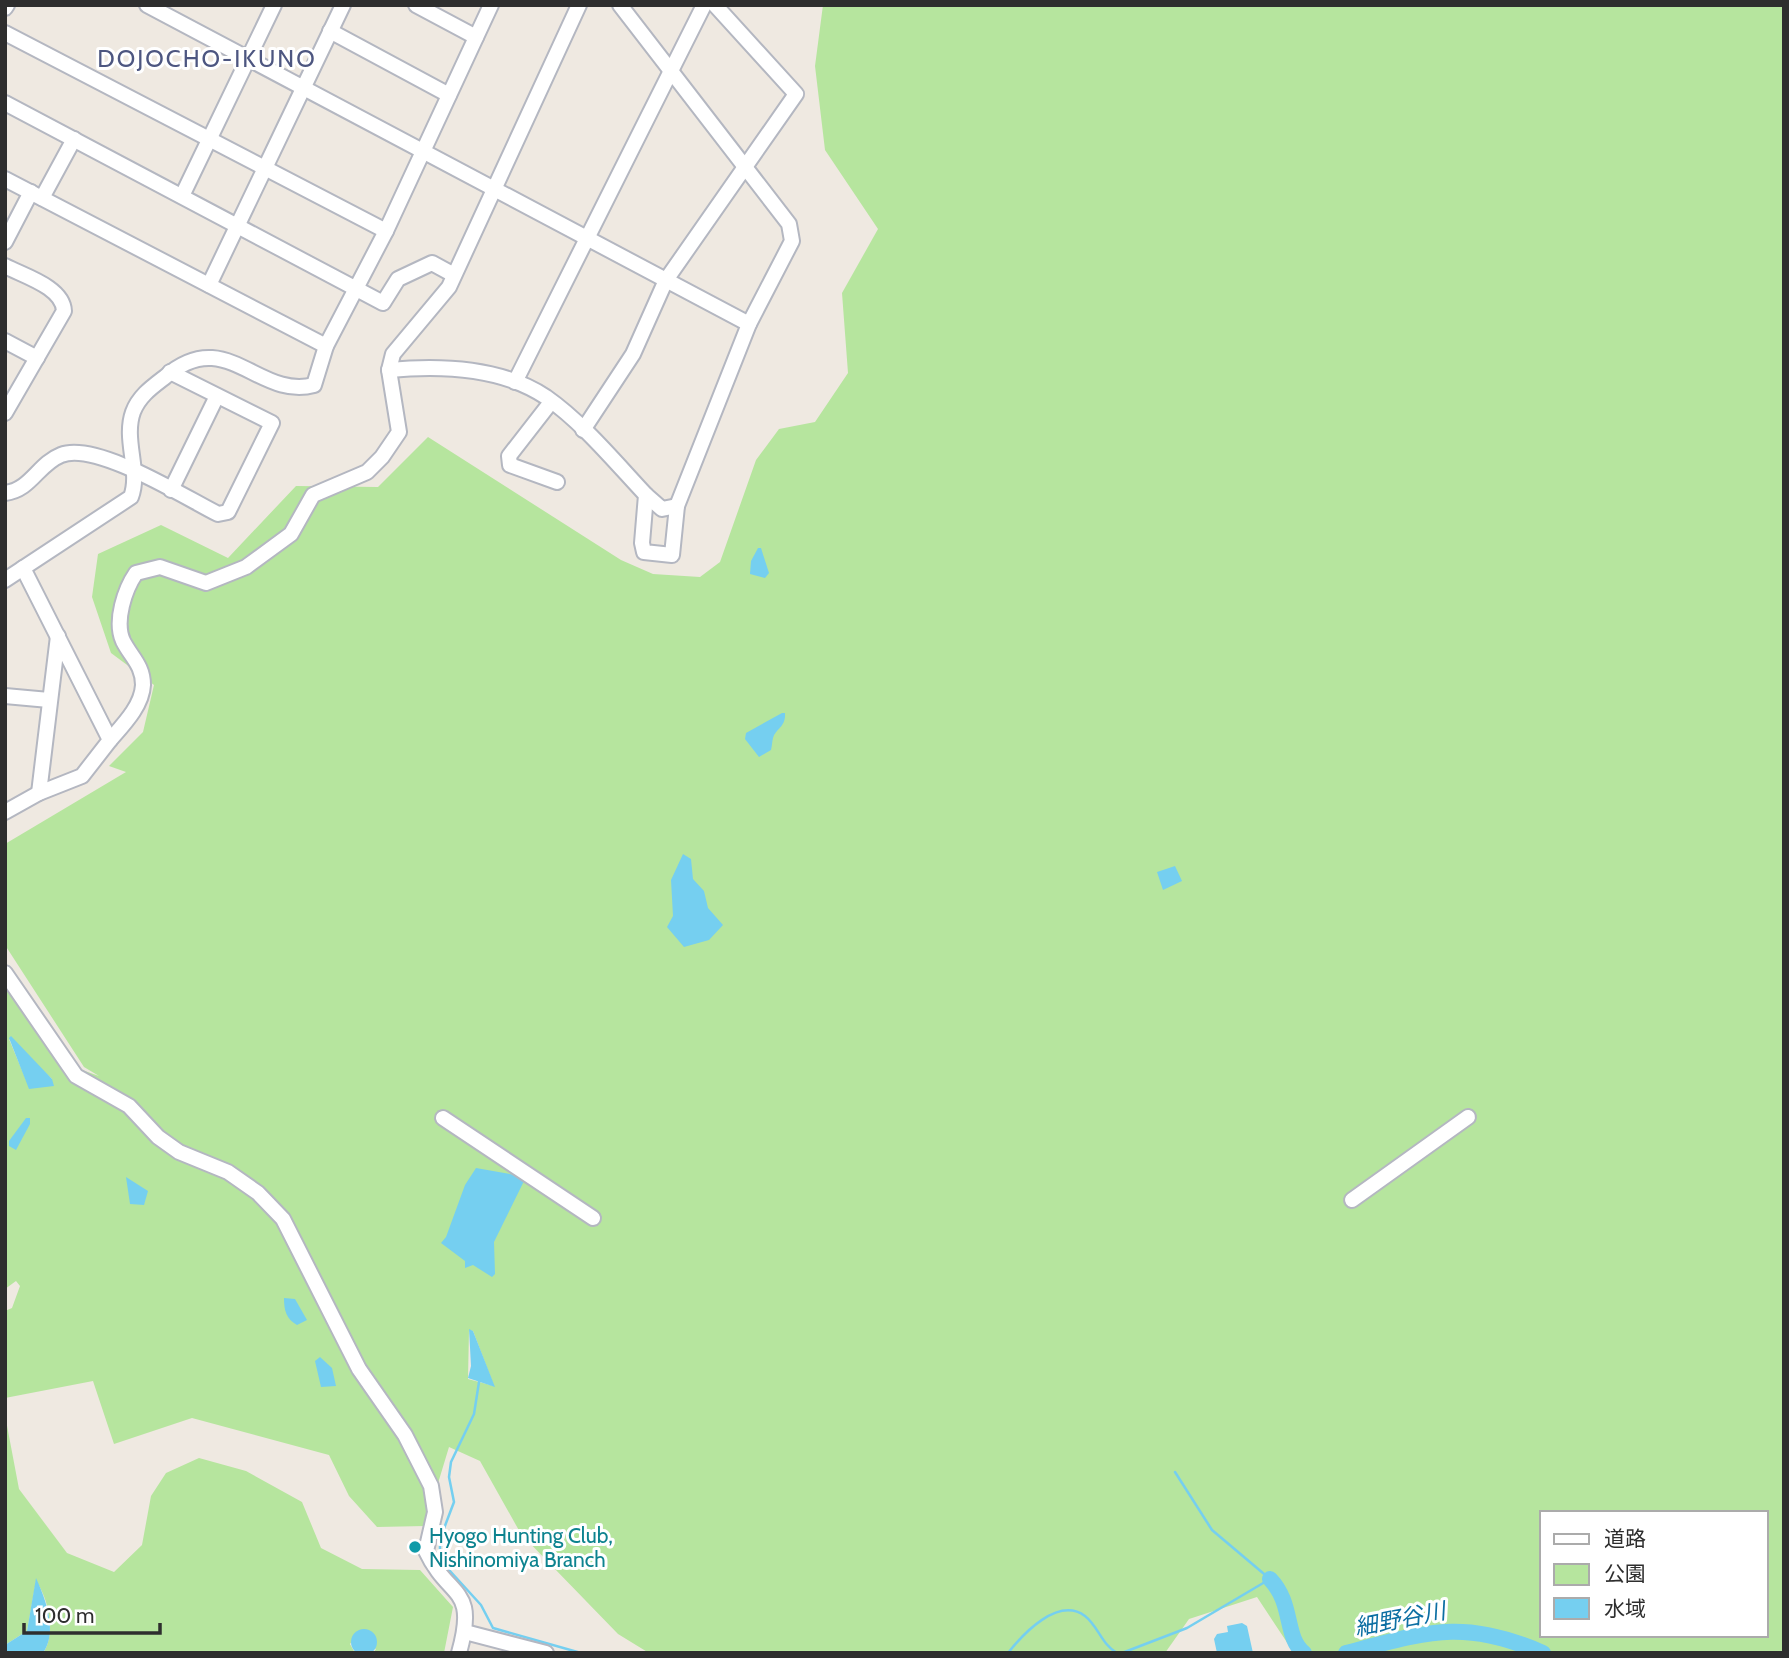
<svg xmlns="http://www.w3.org/2000/svg" width="1789" height="1658" font-family="Cabin,'Noto Sans JP',sans-serif">
	<style>
		.green { fill: #b6e59e; fill-rule: evenodd }
		.water { fill: #75cff0 }
		.lines { fill: none; stroke-linecap: round; stroke-linejoin: round }
		.stream { stroke: #75cff0; stroke-width: 2.5 }
		.river { stroke: #75cff0; stroke-width: 16 }
		.minor-casing { stroke: #b4b7c1; stroke-width: 18 }
		.minor { stroke: #fff; stroke-width: 14 }
		.culture-dot { fill: #0f9aa8; stroke: #fff; stroke-width: 2.5 }
		.labels { text-anchor: middle; dominant-baseline: central; stroke-width: 6; stroke-linejoin: round; paint-order: stroke }
		.culture-label { font-size: 21px; fill: #0d838f; stroke: #fff; text-anchor: start }
		.water-label { font-size: 23px; font-style: italic; fill: #0d6fa3; stroke: #fff }
		.quarter-label { font-size: 24px; letter-spacing: 2px; fill: #4d5680; stroke: #fff }
	</style>
	<rect width="100%" height="100%" fill="#efe9e1"/>
	<!-- green -->
	<g class="green">
		<path d="M823,5H1784V1653H1294L1257,1597L1189,1619L1165,1653H649L618,1634L521,1534L480,1461L449,1447L425,1526L377,1527L349,1496L329,1455L192,1418L114,1444L93,1381L5,1398V1311L12,1308L20,1286L16,1281L5,1289V973L82,1070L99,1076L84,1067L5,945V844L126,772L109,766L143,732L154,685L111,653L92,597L98,554L161,525L228,558L296,486L378,487L428,437L621,560L653,574L700,577L720,562L756,460L779,429L815,422L848,373L842,293L878,229L825,150L815,66ZM9,1039L52,1079L26,1080ZM469,1330L473,1331L494,1386L468,1379ZM1542,1513H1766V1635H1542Z"/>
		<path d="M5,1415L19,1489L67,1553L114,1572L142,1545L151,1496L166,1473L199,1458L246,1471L302,1502L321,1548L362,1569L420,1570L453,1607L444,1653H373L376,1649L353,1640L350,1644L355,1653H43C56,1635 49,1599 36,1581L27,1631L5,1645Z"/>
	</g>
	<!-- water -->
	<g class="water">
		<polygon points="758,548 761,548 769,573 765,578 750,574 751,561"/>
		<path d="M782,713H785C786,727 776,728 773,738C772,742 772,746 771,750L759,757L745,739L746,733Z"/>
		<polygon points="683,854 691,859 693,879 704,891 708,908 723,925 709,940 684,947 667,927 673,916 671,880"/>
		<polygon points="1175,866 1182,881 1163,890 1157,872"/>
		<polygon points="11,1036 52,1079 54,1086 29,1089 9,1038"/>
		<polygon points="26,1118 30,1118 30,1124 16,1150 9,1146 9,1141"/>
		<polygon points="476,1168 526,1177 494,1242 495,1274 492,1277 473,1265 465,1268 465,1261 441,1243 446,1237 465,1185"/>
		<polygon points="126,1177 148,1191 144,1205 130,1204"/>
		<path d="M284,1298L295,1299L307,1320L297,1325C286,1319 284,1310 284,1298Z"/>
		<polygon points="469,1329 473,1331 495,1387 468,1378 471,1366"/>
		<polygon points="320,1357 332,1368 336,1386 321,1387 315,1361"/>
		<path d="M36,1578C46,1600 58,1632 43,1653H5V1645L27,1631Z"/>
		<polygon points="1242,1623 1247,1626 1253,1653 1217,1653 1214,1639 1217,1634 1228,1632 1227,1626"/>
		<circle cx="364" cy="1642" r="13"/>
	</g>
	<g class="lines">
		<!-- stream -->
		<g class="stream">
			<polyline points="479,1382 474,1414 451,1462 449,1477 454,1502 440,1539 440,1560 481,1605 493,1628 581,1653"/>
			<path d="M1008,1653C1023,1634 1058,1596 1085,1616C1098,1626 1102,1645 1117,1653"/>
			<polyline points="1122,1653 1187,1628 1270,1579 1212,1530 1175,1472"/>
		</g>
		<!-- river -->
		<g class="river">
			<path d="M1270,1579C1294,1604 1284,1637 1304,1653"/>
			<path d="M1346,1653C1427,1632 1463,1618 1543,1653"/>
		</g>
		<defs>
			<g id="minor">
				<polyline points="147,5 749,324"/>
				<polyline points="416,5 476,37"/>
				<polyline points="5,8 7,5"/>
				<polyline points="330,31 449,95"/>
				<polyline points="5,33 386,231"/>
				<polyline points="5,103 383,303 398,279 432,263 454,275"/>
				<polyline points="5,179 326,346"/>
				<polyline points="182,196 274,5"/>
				<polyline points="42,198 74,139"/>
				<polyline points="5,242 31,192"/>
				<path d="M5,266C24,276 63,287 64,311L5,413"/>
				<polyline points="209,285 343,5"/>
				<polyline points="5,341 37,358"/>
				<path d="M389,370C441,365 501,367 546,397C583,423 615,462 646,495L642,543L644,552L672,555L677,506L749,324L792,241L789,224L620,5"/>
				<polyline points="515,382 704,5"/>
				<polyline points="551,402 509,456 510,465 557,482"/>
				<polyline points="583,430 633,354 666,280 796,94 715,5"/>
				<polyline points="171,490 217,396"/>
				<path d="M5,493C31,490 38,464 61,455C96,441 184,497 218,514L228,512L272,423L170,372"/>
				<polyline points="646,495 662,509 677,506"/>
				<path d="M5,580L131,497C141,471 123,440 133,412C139,396 152,387 165,377C226,324 258,400 314,385L326,346L386,231L491,5"/>
				<polyline points="5,696 49,700"/>
				<path d="M110,740C123,725 142,706 143,685C143,665 131,657 123,641C114,621 125,589 136,573L160,567L206,583L246,567L291,534L313,495L367,472L382,457L399,432L389,370L393,354L449,287L579,5"/>
				<polyline points="39,793 58,636"/>
				<polyline points="5,812 39,793 82,776 110,740 23,568"/>
				<path d="M5,973L76,1076L129,1106L158,1137L179,1152L228,1172L258,1193L283,1219L359,1369L405,1435L431,1486L435,1512L426,1551C449,1600 478,1585 459,1653"/>
				<polyline points="443,1118 593,1218"/>
				<polyline points="1352,1200 1468,1117"/>
				<polyline points="465,1632 546,1653"/>
			</g>
		</defs>
		<!-- minor casing -->
		<use href="#minor" class="minor-casing"/>
		<!-- minor -->
		<use href="#minor" class="minor"/>
	</g>
	<!-- markers -->
	<circle class="culture-dot" cx="415" cy="1547" r="7"/>
	<g class="labels">
		<!-- culture labels -->
		<g class="culture-label">
			<text x="429" y="1535">Hyogo Hunting Club,<tspan x="429" dy="24">Nishinomiya Branch</tspan></text>
		</g>
		<!-- water labels -->
		<g class="water-label">
			<text transform="translate(1400 1619) rotate(-11)">細野谷川</text>
		</g>
		<!-- quarter labels -->
		<g class="quarter-label">
			<text x="207" y="58">DOJOCHO-IKUNO</text>
		</g>
	</g>
	<!-- border -->
	<rect width="1789" height="1658" fill="none" stroke="#2e2e2e" stroke-width="14"/>
	<!-- legend -->
	<rect x="1540" y="1511" width="228" height="126" fill="#ffffff" stroke="#ababab" stroke-width="2"/>
	<rect x="1554" y="1534" width="35" height="10" fill="#ffffff" stroke="#ababab" stroke-width="2"/>
	<text x="1604" y="1546" font-size="21" fill="#2e2e2e">道路</text>
	<rect x="1554" y="1564" width="35" height="21" fill="#b6e59e" stroke="#ababab" stroke-width="2"/>
	<text x="1604" y="1581" font-size="21" fill="#2e2e2e">公園</text>
	<rect x="1554" y="1598" width="35" height="21" fill="#75cff0" stroke="#ababab" stroke-width="2"/>
	<text x="1604" y="1616" font-size="21" fill="#2e2e2e">水域</text>
	<!-- scale -->
	<path d="M24 1623v10h136v-10" fill="none" stroke="#2e2e2e" stroke-width="3.5"/>
	<text x="35" y="1623" font-size="21" fill="#2e2e2e" stroke="#ffffff" stroke-width="5" paint-order="stroke">100 m</text>
</svg>
